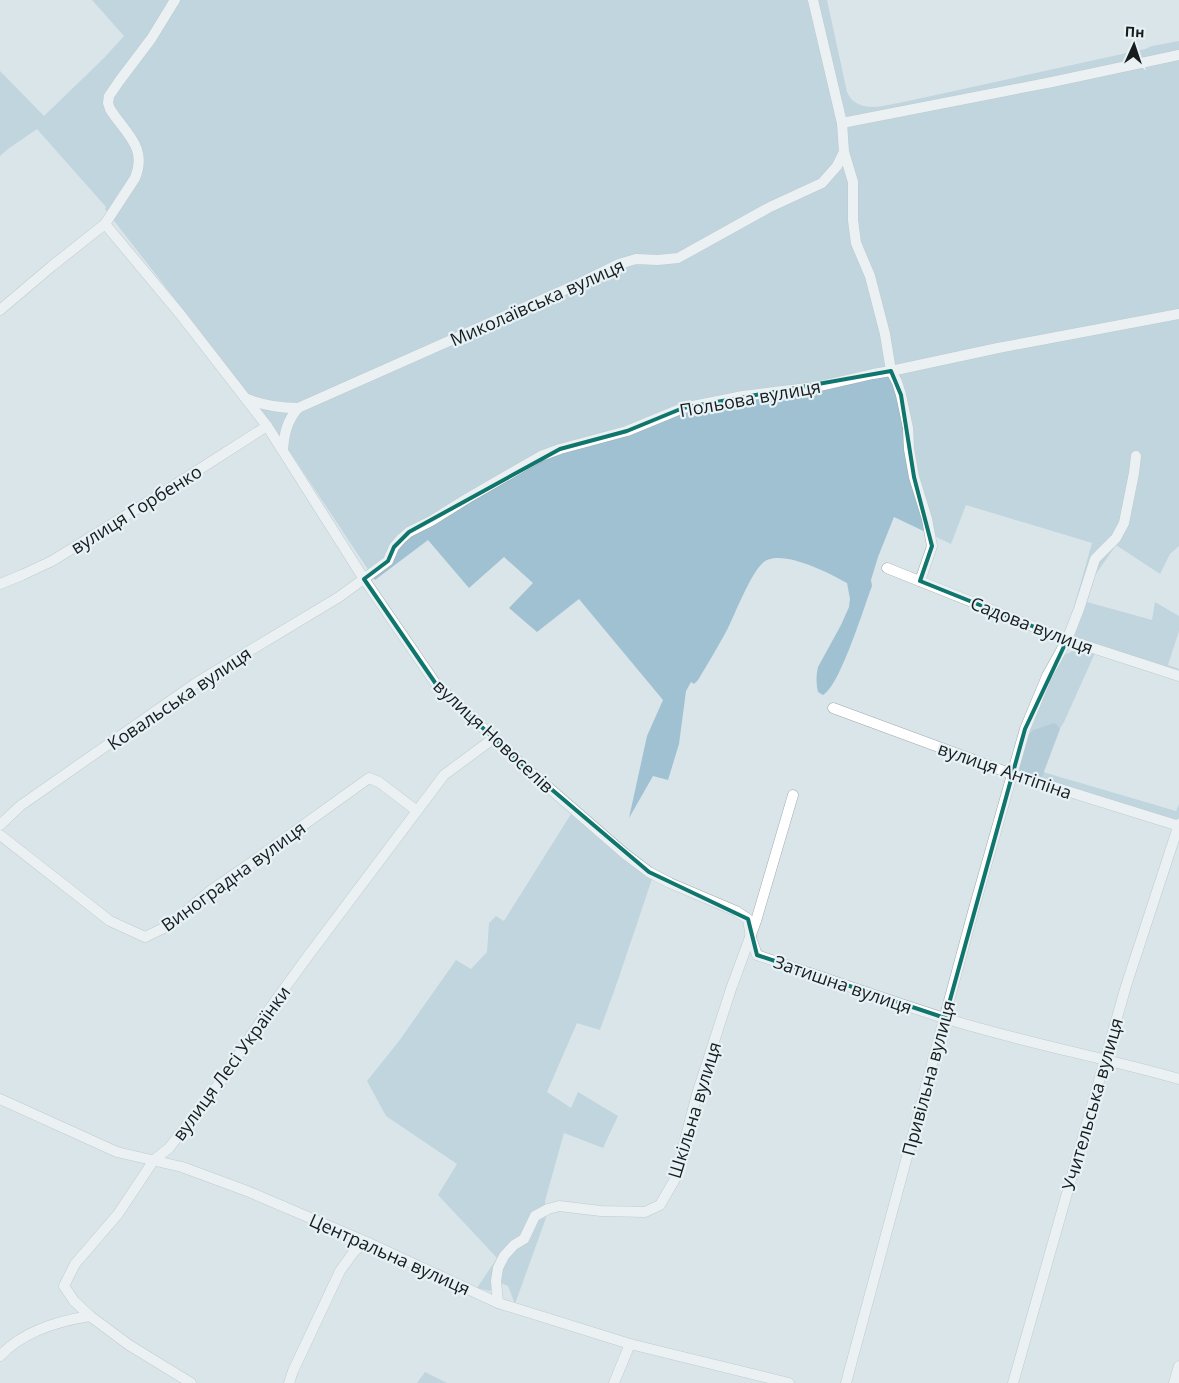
<svg xmlns="http://www.w3.org/2000/svg" width="1179" height="1383" font-family="'Open Sans',sans-serif">
	<style>
		.green { fill: #a0c1d1 }
		.forest { fill: #84aec1 }
		.lines { fill: none; stroke-linecap: round; stroke-linejoin: round }
		.minor-casing { stroke: #9fa9ae; stroke-width: 11 }
		.minor { stroke: #fff; stroke-width: 10 }
		.marked { fill: none; stroke: #0f766e; stroke-width: 4; stroke-linejoin: round }
		.labels { text-anchor: middle; dominant-baseline: central; stroke-width: 4.5; stroke-linejoin: round; paint-order: stroke }
		.street-label { font-size: 18px; fill: #181c1d; stroke: #e7f2f7 }
	</style>
	<rect width="100%" height="100%" fill="#dae5ea"/>
	<!-- green -->
	<g class="green">
		<path d="M92,0H827L847,92C849,96 851,100 855,102C867,111 886,105 899,103L1145,49L1152,46L1179,41V546L1170,554L1160,574L1116,545L1096,574L1087,602L1152,620L1155,602L1179,616V631L1168,665L1179,669V674L1079,642L1067,631L1092,543L966,505L951,544L894,517L878,557L871,580L872,586C864,607 840,686 823,695L818,692C816,684 816,676 818,667L841,625L849,607L850,599L847,583C830,573 786,551 767,560C753,566 735,615 727,630C718,647 708,663 698,680L694,684L691,682L686,691L679,744L668,780L653,776L629,818L647,736L663,700L579,599L537,632L509,608L533,583L504,557L469,588L428,540L375,580L270,422L105,209L106,207L37,129L8,149L0,156V71L44,116L104,58L124,36Z"/>
		<polygon points="1082,649 1095,653 1064,722 1059,730 1052,724 1031,731 1028,734 1036,710 1063,656 1072,651"/>
		<polygon points="1043,772 1176,811 1179,804 1179,817 1177,821 1038,779 1043,774"/>
		<polygon points="571,814 619,856 652,879 618,980 600,1030 577,1023 547,1092 571,1108 578,1092 618,1116 603,1148 564,1133 545,1201 547,1215 515,1304 508,1286 500,1283 490,1291 477,1288 497,1258 438,1195 457,1164 386,1116 367,1081 399,1041 456,960 471,969 487,952 489,923 496,916 504,921"/>
		<polygon points="425,1372 447,1383 417,1383"/>
	</g>
	<!-- forest -->
	<polygon class="forest" points="1054,723 1057,725 1060,729 1042,777 1038,779 1018,770 1028,734 1033,730"/>
	<g class="lines">
		<defs>
			<g id="minor">
				<polyline points="813,0 842,123 1052,82 1179,55"/>
				<polyline points="842,123 844,152 853,182 853,220 856,243 870,276 885,334 891,371 897,382 901,395 908,428 909,449 914,477 927,519 932,546 920,581"/>
				<path d="M105,224L180,314L267,426L364,579L436,684L517,760L624,853L649,872L670,883L736,911L748,919L751,938L757,955C819,976 881,998 944,1018C1021,1042 1101,1057 1179,1079"/>
				<path d="M0,310L52,266L105,224L135,178C148,147 125,133 110,109L108,103L109,96L120,80L151,39L175,0"/>
				<path d="M247,399C265,406 280,408 298,408L580,283L619,264L636,259L658,260L678,258L770,207L822,183L837,166L844,152"/>
				<path d="M283,450C284,434 287,421 298,408"/>
				<polyline points="887,568 1062,638 1179,676"/>
				<polyline points="0,584 22,575 52,561 164,492 267,426"/>
				<polyline points="833,708 1012,774 1179,826"/>
				<polyline points="0,825 20,806 196,683 339,597 388,561 394,547 401,539 409,532 431,521 468,498 541,456 560,449 627,431 683,408 743,396 816,387 873,374 891,371 998,348 1179,314"/>
				<polyline points="0,835 110,921 145,937 170,925 210,891 255,860 369,778 379,782 417,811"/>
				<polyline points="0,1099 117,1152 182,1167 247,1191 369,1243 498,1303 630,1344 789,1383"/>
				<polyline points="498,1303 496,1281 498,1268 504,1256 514,1245 524,1239 535,1216 548,1209 559,1206 601,1211 645,1212 660,1205 675,1179 697,1094 731,989 756,921 793,795"/>
				<path d="M0,1356C23,1331 58,1321 90,1316"/>
				<polyline points="191,1383 129,1345 90,1316 74,1301 64,1286 75,1264 118,1214 154,1160 169,1148 221,1081 263,1018 308,956 444,775 494,738"/>
				<polyline points="289,1383 293,1371 340,1271 353,1253 360,1246 369,1243"/>
				<polyline points="614,1383 630,1344"/>
				<polyline points="846,1383 973,912 1025,729 1047,676 1067,640 1079,609 1095,559 1116,538 1124,523 1134,473 1136,456"/>
				<polyline points="1013,1383 1126,986 1179,824"/>
				<polyline points="1174,1383 1179,1366"/>
			</g>
		</defs>
		<!-- minor casing -->
		<use href="#minor" class="minor-casing"/>
		<!-- minor -->
		<use href="#minor" class="minor"/>
	</g>
	<!-- marked area -->
	<path d="M0 0H1179V1383H0ZM891,371L901,395L914,477L932,546L920,581L1067,640L1025,729L945,1018L757,955L748,919L649,872L517,760L436,684L364,579L388,561L394,547L409,532L560,449L627,431L683,408Z" fill="#dae5ea" fill-opacity=".55" fill-rule="evenodd"/>
	<path class="marked" d="M891,371L901,395L914,477L932,546L920,581L1067,640L1025,729L945,1018L757,955L748,919L649,872L517,760L436,684L364,579L388,561L394,547L409,532L560,449L627,431L683,408Z"/>
	<g class="labels">
		<!-- street labels -->
		<g class="street-label">
			<text transform="translate(537 302) rotate(-24)">Миколаївська вулиця</text>
			<text transform="translate(750 398) rotate(-10)">Польова вулиця</text>
			<text transform="translate(136 509) rotate(-32)">вулиця Горбенко</text>
			<text transform="translate(1032 625) rotate(21)">Садова вулиця</text>
			<text transform="translate(179 698) rotate(-34)">Ковальська вулиця</text>
			<text transform="translate(494 736) rotate(43)">вулиця Новоселів</text>
			<text transform="translate(1005 770) rotate(19)">вулиця Антіпіна</text>
			<text transform="translate(233 876) rotate(-36)">Виноградна вулиця</text>
			<text transform="translate(843 984) rotate(19)">Затишна вулиця</text>
			<text transform="translate(231 1063) rotate(-54)">вулиця Лесі Українки</text>
			<text transform="translate(928 1078) rotate(-75)">Привільна вулиця</text>
			<text transform="translate(1092 1104) rotate(-74)">Учительська вулиця</text>
			<text transform="translate(694 1110) rotate(-73)">Шкільна вулиця</text>
			<text transform="translate(390 1254) rotate(24)">Центральна вулиця</text>
		</g>
	</g>
	<!-- north arrow -->
	<g transform="translate(1134 45) rotate(3)" stroke="#e7f2f7" stroke-width="4" paint-order="stroke">
	<path d="M0-4L9 19L0 12L-9 19Z" fill="#181c1d"/>
	<text y="-8" font-size="14" font-weight="bold" text-anchor="middle" fill="#181c1d">Пн</text>
	</g>
</svg>
